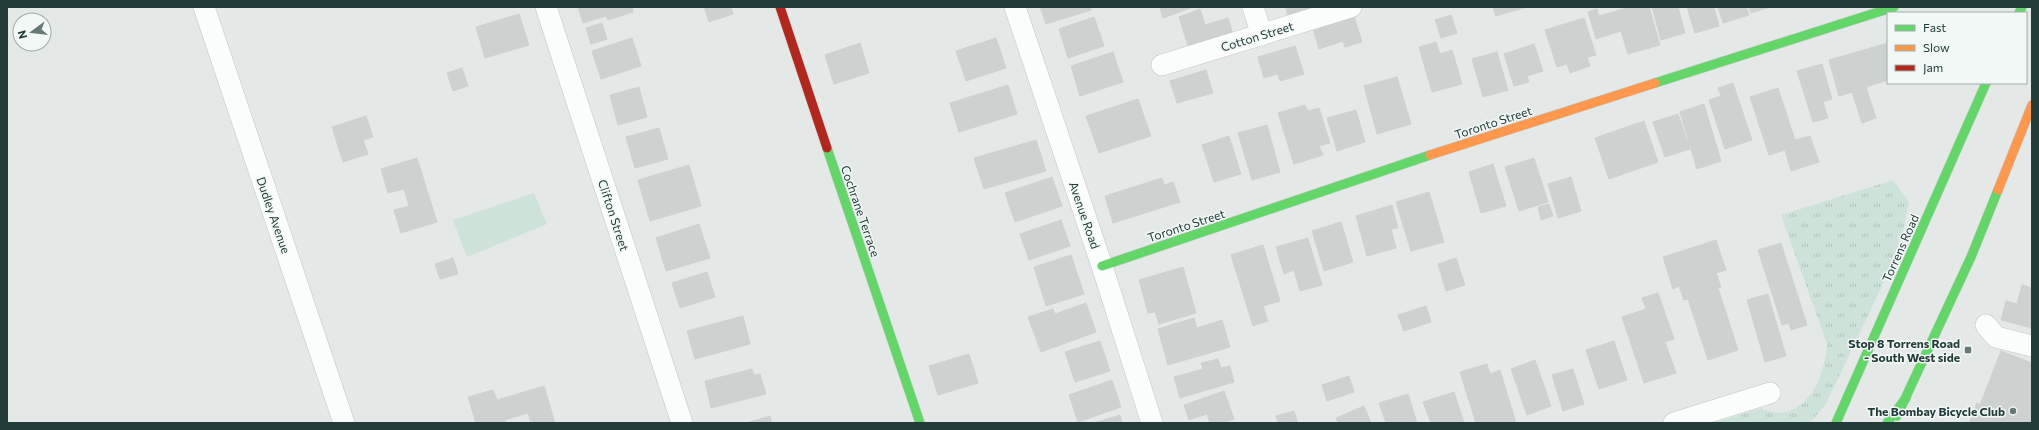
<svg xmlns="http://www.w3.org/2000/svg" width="2039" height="430" font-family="Commissioner,sans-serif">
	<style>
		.grass { fill: url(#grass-tufts) }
		.green { fill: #cde2d8 }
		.building { fill: #cdd2d1; stroke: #cdd2d1 }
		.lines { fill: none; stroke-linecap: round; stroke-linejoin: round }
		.street-casing { stroke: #c1c6c5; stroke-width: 22 }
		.fast-casing { stroke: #bfc7c5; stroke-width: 10 }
		.slow-casing { stroke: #bfc7c5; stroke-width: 10 }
		.jam-casing { stroke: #bfc7c5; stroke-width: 10 }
		.street { stroke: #fbfcfc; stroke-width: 21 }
		.fast { stroke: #63d668; stroke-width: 9 }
		.slow { stroke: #ff974d; stroke-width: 9 }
		.jam { stroke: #b3261e; stroke-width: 9 }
		.poi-dot { fill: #667977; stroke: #f2f8f6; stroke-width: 1.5 }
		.labels { text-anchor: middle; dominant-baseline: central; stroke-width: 3; stroke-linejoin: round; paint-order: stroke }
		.street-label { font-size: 12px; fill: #223c3a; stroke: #f2f8f6 }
		.poi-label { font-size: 12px; font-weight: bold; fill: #223c3a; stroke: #f2f8f6; text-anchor: end }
	</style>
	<defs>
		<pattern id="grass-tufts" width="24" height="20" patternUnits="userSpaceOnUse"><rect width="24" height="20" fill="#cde2d8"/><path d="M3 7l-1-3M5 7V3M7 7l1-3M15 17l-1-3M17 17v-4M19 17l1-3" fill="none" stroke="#b0c3ba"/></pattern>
	</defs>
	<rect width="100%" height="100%" fill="#e4e9e8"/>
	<!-- grass -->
	<path class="grass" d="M1893,180L1909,202L1902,235L1881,288L1826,404L1810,423H1713L1762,408L1763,410C1768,411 1776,413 1781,413C1813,408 1825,372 1827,344L1781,215Z"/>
	<!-- green -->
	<polygon class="green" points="534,193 547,224 467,257 453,220"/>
	<!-- building -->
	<g class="building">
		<polygon points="578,7 632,7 633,12 608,20 606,16 583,23"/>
		<polygon points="704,7 731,7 733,14 709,22"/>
		<polygon points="1040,7 1090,7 1091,10 1046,24"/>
		<polygon points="1160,7 1193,7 1163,18"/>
		<polygon points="1286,7 1315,7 1288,16"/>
		<polygon points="1493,7 1527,7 1496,16"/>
		<polygon points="1630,7 1649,7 1660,45 1628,54 1621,31 1596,39 1588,12 1597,9 1599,16"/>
		<polygon points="1652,7 1678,7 1685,33 1661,40"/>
		<polygon points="1687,7 1714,7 1719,26 1695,33"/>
		<polygon points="1718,7 1746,7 1749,15 1723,23"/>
		<polygon points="1749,7 1770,7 1751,13"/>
		<polygon points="1200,9 1205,25 1228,18 1233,35 1189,49 1179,17"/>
		<polygon points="519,14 529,45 485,58 476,27"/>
		<polygon points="1451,15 1457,33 1441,38 1435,20"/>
		<polygon points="1354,16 1362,42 1345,47 1343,41 1319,49 1313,29"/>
		<polygon points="1094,17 1104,46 1068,58 1059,29"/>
		<polygon points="1584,18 1596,55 1587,57 1590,66 1570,73 1567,64 1557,67 1545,30"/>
		<polygon points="602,23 607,39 591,44 586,28"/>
		<polygon points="632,38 641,66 601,79 592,51"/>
		<polygon points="996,38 1006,68 966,81 956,51"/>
		<polygon points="1436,42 1440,54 1452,50 1462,84 1432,92 1419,47"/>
		<polygon points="860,43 869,73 834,84 825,55"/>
		<polygon points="1888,43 1888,80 1866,87 1876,118 1862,123 1852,92 1839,96 1829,60"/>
		<polygon points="1534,44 1543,71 1527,76 1529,82 1514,86 1504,54"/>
		<polygon points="1295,46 1304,74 1280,81 1278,74 1264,78 1258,57"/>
		<polygon points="1113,52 1123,82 1080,96 1071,66"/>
		<polygon points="1497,52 1508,90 1483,97 1472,59"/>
		<polygon points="1822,64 1832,99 1823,102 1828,118 1813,122 1797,71"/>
		<polygon points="462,68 468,86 453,91 447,73"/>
		<polygon points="1206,70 1213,93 1177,103 1170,81"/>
		<polygon points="1397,77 1411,124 1377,134 1364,86"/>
		<polygon points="1733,83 1752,140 1725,149 1709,100 1721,96 1718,88"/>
		<polygon points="1008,85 1017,114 959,132 950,103"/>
		<polygon points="639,87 647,117 618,125 610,95"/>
		<polygon points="1778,88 1795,140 1810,136 1819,162 1791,171 1785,150 1769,155 1750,97"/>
		<polygon points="1138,99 1151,136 1099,153 1086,116"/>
		<polygon points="1704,104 1721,161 1697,169 1680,112"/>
		<polygon points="1305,105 1308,111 1319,108 1330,143 1319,146 1323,155 1294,164 1278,113"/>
		<polygon points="1356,110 1365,142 1337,151 1327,118"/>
		<polygon points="1678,114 1690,149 1665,157 1653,122"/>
		<polygon points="366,116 373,137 363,140 368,154 343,162 332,127"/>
		<polygon points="1644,121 1658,162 1609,179 1595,138"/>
		<polygon points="1267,125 1280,172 1252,180 1238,133"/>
		<polygon points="659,128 668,159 635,168 626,137"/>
		<polygon points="1229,136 1241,174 1214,182 1202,145"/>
		<polygon points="1036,140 1046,171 984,189 974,158"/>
		<polygon points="417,158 437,222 401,233 394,210 409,206 404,189 388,193 381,169"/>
		<polygon points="1534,158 1548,202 1519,211 1505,167"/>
		<polygon points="1493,164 1506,206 1481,213 1469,172"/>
		<polygon points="689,165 701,206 650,221 638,180"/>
		<polygon points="1052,177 1062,206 1015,222 1005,193"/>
		<polygon points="1571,177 1581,211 1558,218 1548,184"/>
		<polygon points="1162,178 1164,185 1173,182 1180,202 1113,223 1105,196"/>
		<polygon points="1429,192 1444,242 1411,251 1396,202"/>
		<polygon points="1549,204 1553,216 1541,220 1538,207"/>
		<polygon points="1392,205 1398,228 1391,229 1396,248 1367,256 1356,216"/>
		<polygon points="1061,220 1070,246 1029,260 1020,234"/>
		<polygon points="1341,222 1353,262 1324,271 1312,231"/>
		<polygon points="699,224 710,258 666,271 656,238"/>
		<polygon points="1308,238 1322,285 1300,291 1294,270 1284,274 1276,247"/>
		<polygon points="1716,240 1726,270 1716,273 1721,287 1718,288 1738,350 1708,360 1688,299 1684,300 1679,286 1673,289 1663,257"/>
		<polygon points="1781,243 1807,325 1791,330 1789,323 1782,325 1758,250"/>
		<polygon points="1263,245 1280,301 1263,306 1268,321 1253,326 1231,255"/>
		<polygon points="1071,255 1084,294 1046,306 1034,267"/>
		<polygon points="453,258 458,274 440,279 435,264"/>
		<polygon points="1456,258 1465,285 1446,291 1438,264"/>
		<polygon points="1183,267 1196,313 1159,324 1155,312 1148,313 1139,280"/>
		<polygon points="707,272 715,297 680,308 672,283"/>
		<polygon points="2022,285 2032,288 2032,328 2001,320 2006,301 2017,304"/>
		<polygon points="1658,293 1674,339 1665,342 1676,373 1644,383 1622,317 1646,309 1642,298"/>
		<polygon points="1768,294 1786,356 1765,362 1747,300"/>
		<polygon points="1086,303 1096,332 1041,352 1028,317 1053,309 1055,314"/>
		<polygon points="1426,306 1431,322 1404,331 1398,315"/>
		<polygon points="743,316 750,344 695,359 687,331"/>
		<polygon points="1194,318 1197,328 1222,320 1230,347 1168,365 1158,329"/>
		<polygon points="1100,341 1110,371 1075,382 1065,352"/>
		<polygon points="1614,341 1627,380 1599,389 1586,350"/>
		<polygon points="2001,351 2032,363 2032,423 1969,423 1977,403 1980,405"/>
		<polygon points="969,354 978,383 938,395 929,366"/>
		<polygon points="1218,359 1221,368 1230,366 1234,382 1180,398 1174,377 1203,369 1201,363"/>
		<polygon points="1535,360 1551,406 1527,415 1511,369"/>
		<polygon points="1487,364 1490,374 1500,370 1516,423 1476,423 1460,372"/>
		<polygon points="752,369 754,375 760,374 766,394 711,408 705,381"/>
		<polygon points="1573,369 1584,404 1563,411 1552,375"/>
		<polygon points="1349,376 1354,392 1327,401 1322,385"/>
		<polygon points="1112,380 1121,407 1078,422 1069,395"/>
		<polygon points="544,386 555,423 531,423 528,413 505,420 506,423 476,423 468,397 493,390 497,400"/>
		<polygon points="1224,391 1234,419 1223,423 1210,423 1207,414 1189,420 1184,405"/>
		<polygon points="1454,392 1464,423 1431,423 1423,402"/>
		<polygon points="1408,394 1417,423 1386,423 1379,403"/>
		<polygon points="1364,406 1371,423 1338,423 1336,418"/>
		<polygon points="1294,411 1298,423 1278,423 1276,416"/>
		<polygon points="1120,415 1122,423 1094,423"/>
		<polygon points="770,416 772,423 746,423"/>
	</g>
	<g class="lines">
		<defs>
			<g id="street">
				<polyline points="204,7 344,423"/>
				<polyline points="546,7 682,423"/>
				<polyline points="1015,7 1102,266 1152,423"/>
				<polyline points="1253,7 1262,35"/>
				<polyline points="1162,65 1351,7"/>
				<polyline points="1986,325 1996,337 2032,346"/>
				<polyline points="1674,423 1770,393"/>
			</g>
			<g id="fast">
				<polyline points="2019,13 2022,7"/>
				<polyline points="1655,83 1894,7"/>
				<polyline points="827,148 920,423"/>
				<polyline points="1102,266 1430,155"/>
				<polyline points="1897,416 1971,257 1998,190"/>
				<polyline points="1836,423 1986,83"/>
				<polyline points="1887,423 1906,398"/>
			</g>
			<g id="slow">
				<polyline points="1430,155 1655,83"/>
				<polyline points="1998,190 2032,105"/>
			</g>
			<polyline id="jam" points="780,7 827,148"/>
		</defs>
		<!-- street casing -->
		<use href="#street" class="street-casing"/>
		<!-- fast casing -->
		<use href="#fast" class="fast-casing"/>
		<!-- slow casing -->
		<use href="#slow" class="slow-casing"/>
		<!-- jam casing -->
		<use href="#jam" class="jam-casing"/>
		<!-- street -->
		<use href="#street" class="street"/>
		<!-- fast -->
		<use href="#fast" class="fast"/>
		<!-- slow -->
		<use href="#slow" class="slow"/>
		<!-- jam -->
		<use href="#jam" class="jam"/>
	</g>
	<!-- markers -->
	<g class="poi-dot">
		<rect x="1964" y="346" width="8" height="8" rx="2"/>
		<circle cx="2013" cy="411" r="4"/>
	</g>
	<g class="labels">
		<!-- street labels -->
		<g class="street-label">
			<text transform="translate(1257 36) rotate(-17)">Cotton Street</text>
			<text transform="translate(1493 122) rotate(-18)">Toronto Street</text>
			<text transform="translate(861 211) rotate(71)">Cochrane Terrace</text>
			<text transform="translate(274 215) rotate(71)">Dudley Avenue</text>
			<text transform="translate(614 215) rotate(72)">Clifton Street</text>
			<text transform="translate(1085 215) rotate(71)">Avenue Road</text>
			<text transform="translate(1186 225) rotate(-18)">Toronto Street</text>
			<text transform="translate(1900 248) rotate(-66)">Torrens Road</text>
		</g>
		<!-- poi labels -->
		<g class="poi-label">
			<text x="1960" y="343">Stop 8 Torrens Road<tspan x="1960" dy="14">- South West side</tspan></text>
			<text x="2005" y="411">The Bombay Bicycle Club</text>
		</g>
	</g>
	<!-- border -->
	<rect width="2039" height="430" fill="none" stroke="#223c3a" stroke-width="16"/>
	<!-- legend -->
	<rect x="1887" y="12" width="140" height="72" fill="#f2f8f6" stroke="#9fadab"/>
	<rect x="1895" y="25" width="20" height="6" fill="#63d668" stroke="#9fadab"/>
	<text x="1923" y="32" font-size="12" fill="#223c3a">Fast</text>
	<rect x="1895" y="45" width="20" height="6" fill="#ff974d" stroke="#9fadab"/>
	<text x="1923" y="52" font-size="12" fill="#223c3a">Slow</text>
	<rect x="1895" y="65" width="20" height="6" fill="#b3261e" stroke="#9fadab"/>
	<text x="1923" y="72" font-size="12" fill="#223c3a">Jam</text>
	<!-- north arrow -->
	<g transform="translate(32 32) rotate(255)"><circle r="19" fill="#f2f8f6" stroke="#9fadab"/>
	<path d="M0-3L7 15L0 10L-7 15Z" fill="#667977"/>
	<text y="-6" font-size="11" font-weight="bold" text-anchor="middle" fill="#223c3a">N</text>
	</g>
</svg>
